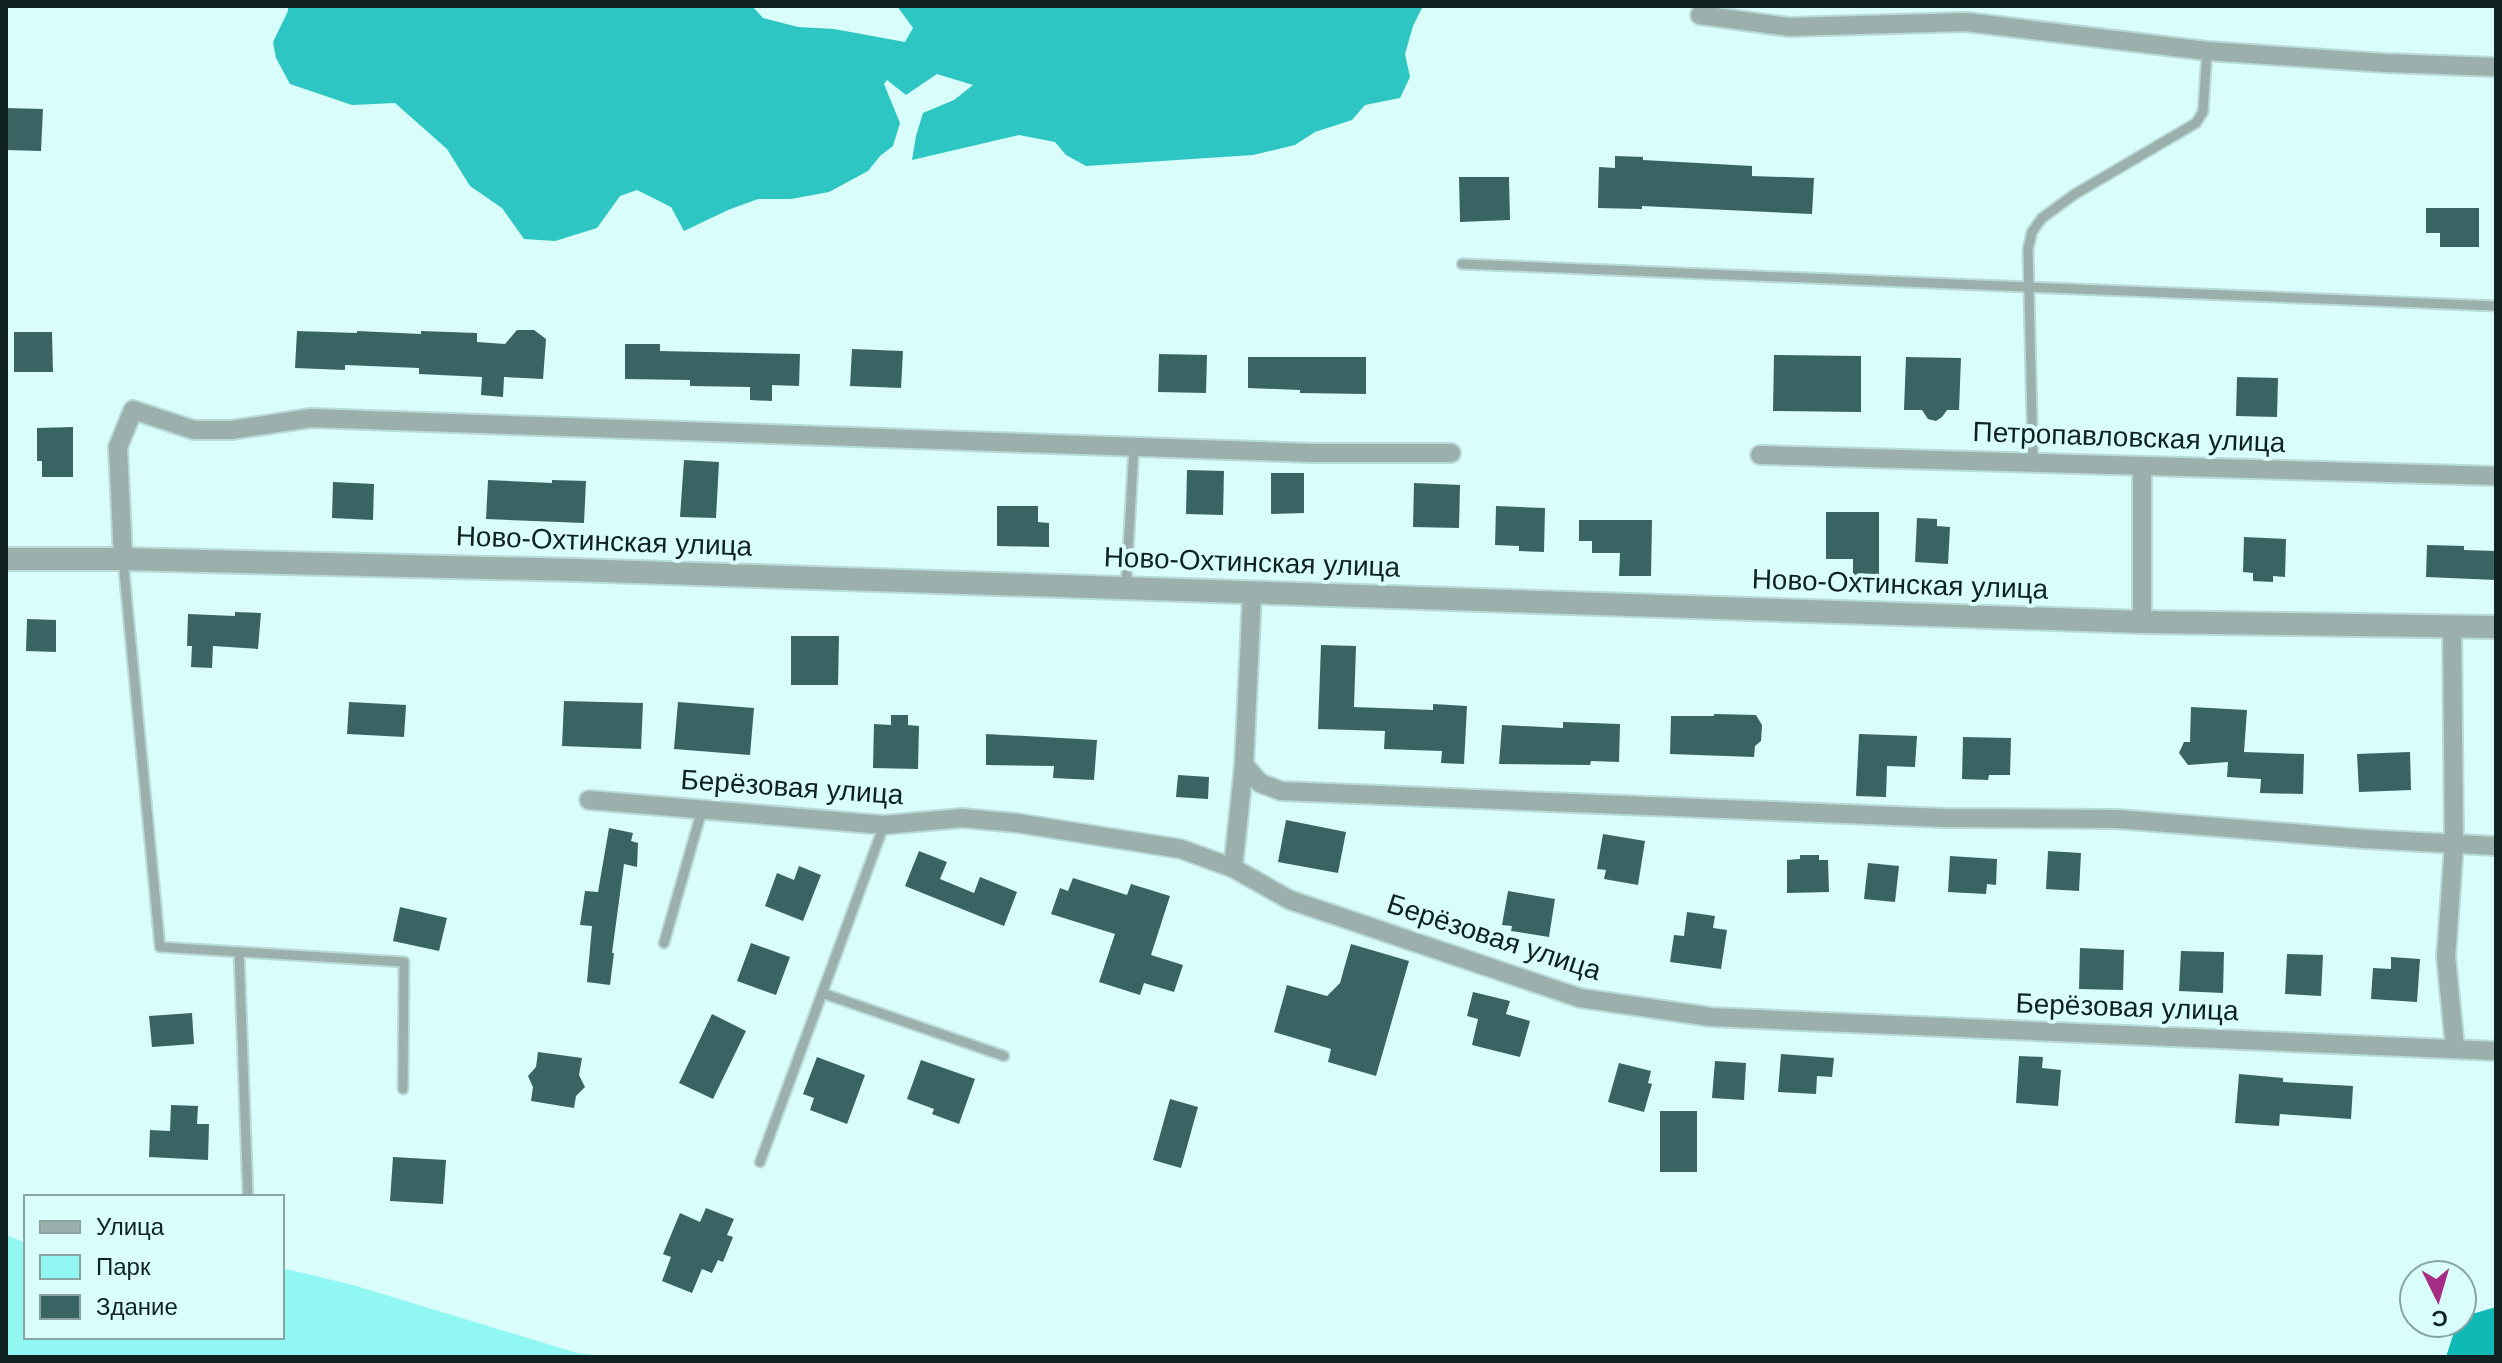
<svg xmlns="http://www.w3.org/2000/svg" width="2502" height="1363" font-family="Arial,sans-serif">
	<style>
		.green { fill: #90f7f3 }
		.forest { fill: #2dc6c2 }
		.water { fill: #0fb9b5 }
		.building { fill: #3a6463 }
		.lines { fill: none; stroke-linecap: round; stroke-linejoin: round }
		.service-casing { stroke: #b8dad8; stroke-width: 13 }
		.minor-casing { stroke: #b8dad8; stroke-width: 22 }
		.tertiary-casing { stroke: #b8dad8; stroke-width: 26 }
		.service { stroke: #9bafad; stroke-width: 9 }
		.minor { stroke: #9bafad; stroke-width: 18 }
		.tertiary { stroke: #9bafad; stroke-width: 22 }
		.labels { text-anchor: middle; dominant-baseline: central; stroke-width: 8; stroke-linejoin: round; paint-order: stroke }
		.street-label { font-size: 28px; fill: #0f2121; stroke: #d8fdfb }
	</style>
	<rect width="100%" height="100%" fill="#d8fdfb"/>
	<!-- green -->
	<polygon class="green" points="6,1235 26,1243 26,1337 282,1337 282,1268 353,1285 577,1353 613,1357 6,1357"/>
	<!-- forest -->
	<polygon class="forest" points="288,6 752,6 763,18 798,27 834,29 905,42 913,28 897,6 1423,6 1413,26 1405,54 1410,77 1400,98 1365,105 1352,120 1315,132 1295,145 1253,155 1086,166 1066,155 1055,142 1019,135 912,160 916,136 923,113 954,100 973,85 937,74 906,95 887,80 884,84 900,123 893,146 880,156 868,171 829,192 791,199 758,199 728,210 684,231 671,207 637,190 620,196 597,228 555,241 524,239 502,208 470,186 447,149 395,103 352,105 290,84 276,58 273,42 288,11"/>
	<!-- water -->
	<polygon class="water" points="2496,1307 2496,1357 2446,1357 2457,1323 2462,1323 2462,1317"/>
	<!-- building -->
	<g class="building">
		<polygon points="6,108 43,109 41,151 6,150"/>
		<polygon points="1615,156 1643,157 1643,160 1752,166 1752,176 1814,178 1812,214 1642,206 1642,209 1598,208 1599,167 1615,168"/>
		<polygon points="1459,177 1509,177 1510,220 1460,222"/>
		<polygon points="2426,208 2479,208 2479,247 2440,247 2440,233 2426,233"/>
		<polygon points="517,330 534,330 546,339 543,379 504,377 503,397 481,395 482,377 419,374 419,368 345,365 345,370 295,368 297,331 357,333 357,331 421,334 421,331 477,333 477,342 505,344"/>
		<polygon points="14,332 52,332 53,372 14,372"/>
		<polygon points="625,344 660,344 660,351 800,354 799,386 772,385 772,401 750,400 750,387 690,386 690,380 625,379"/>
		<polygon points="852,349 903,351 901,388 850,386"/>
		<polygon points="1159,354 1207,355 1206,393 1158,392"/>
		<polygon points="1774,355 1861,356 1861,412 1773,411"/>
		<polygon points="1248,357 1366,357 1366,394 1300,393 1300,390 1248,388"/>
		<polygon points="1906,357 1961,358 1959,410 1947,410 1942,417 1936,421 1928,419 1922,410 1904,410"/>
		<polygon points="2237,377 2278,378 2277,417 2236,416"/>
		<polygon points="73,427 73,477 42,477 42,461 37,461 37,428"/>
		<polygon points="684,460 719,462 716,518 680,517"/>
		<polygon points="1187,470 1224,471 1223,515 1186,514"/>
		<polygon points="1271,473 1304,473 1304,513 1271,514"/>
		<polygon points="488,480 552,483 552,480 586,481 584,523 486,519"/>
		<polygon points="333,482 374,484 373,520 332,518"/>
		<polygon points="1414,483 1460,485 1459,528 1413,527"/>
		<polygon points="997,506 1038,506 1038,522 1049,523 1049,547 997,546"/>
		<polygon points="1496,506 1545,508 1544,552 1519,551 1519,546 1495,545"/>
		<polygon points="1826,512 1879,512 1879,581 1853,581 1853,559 1826,559"/>
		<polygon points="1917,518 1937,519 1937,526 1950,527 1948,564 1915,562"/>
		<polygon points="1579,520 1652,520 1651,576 1619,576 1620,553 1592,553 1592,541 1579,541"/>
		<polygon points="2244,537 2286,539 2285,577 2273,576 2273,582 2253,581 2253,573 2243,572"/>
		<polygon points="2427,545 2464,546 2464,550 2496,551 2496,580 2426,577"/>
		<polygon points="235,612 261,613 258,649 213,646 212,668 191,667 192,646 187,646 188,614 235,616"/>
		<polygon points="27,619 56,620 56,652 26,651"/>
		<polygon points="791,636 839,636 838,685 791,685"/>
		<polygon points="1321,645 1356,646 1354,707 1433,710 1433,704 1467,706 1464,764 1441,763 1442,751 1384,749 1385,731 1318,729"/>
		<polygon points="564,701 643,703 641,749 562,746"/>
		<polygon points="349,702 406,705 404,737 347,734"/>
		<polygon points="678,702 754,708 750,755 674,749"/>
		<polygon points="2191,707 2247,710 2244,752 2304,754 2303,794 2260,793 2261,779 2227,777 2228,762 2188,765 2179,753 2184,742 2190,742"/>
		<polygon points="1714,714 1756,715 1762,725 1761,741 1755,746 1754,757 1670,754 1671,716 1714,716"/>
		<polygon points="891,715 908,715 908,725 919,726 918,769 873,768 874,724 891,725"/>
		<polygon points="1563,722 1620,724 1619,762 1591,761 1590,765 1499,764 1502,725 1563,728"/>
		<polygon points="986,734 1097,740 1094,780 1053,778 1054,766 986,765"/>
		<polygon points="1859,734 1917,736 1915,767 1887,766 1886,797 1856,796"/>
		<polygon points="1963,737 2011,738 2010,775 1989,775 1988,780 1962,779"/>
		<polygon points="2410,752 2411,790 2359,792 2357,754"/>
		<polygon points="1178,775 1209,777 1208,799 1176,797"/>
		<polygon points="1286,820 1346,832 1338,873 1278,862"/>
		<polygon points="609,828 633,833 631,841 638,843 637,867 624,864 612,953 614,953 610,985 587,982 592,926 580,925 585,891 598,892"/>
		<polygon points="1603,834 1645,841 1638,885 1604,879 1606,870 1597,869"/>
		<polygon points="919,851 947,862 940,879 974,893 980,877 1017,892 1004,926 905,886"/>
		<polygon points="2048,851 2081,853 2079,891 2046,889"/>
		<polygon points="1800,855 1819,855 1819,860 1828,860 1829,892 1787,893 1787,860 1800,859"/>
		<polygon points="1950,856 1997,859 1996,885 1987,884 1986,894 1948,892"/>
		<polygon points="1868,863 1899,866 1895,902 1864,899"/>
		<polygon points="799,866 821,875 803,921 765,906 777,873 794,880"/>
		<polygon points="1073,878 1127,895 1131,884 1170,896 1151,955 1183,965 1174,992 1144,983 1140,995 1099,982 1115,934 1051,914 1060,888 1068,891"/>
		<polygon points="1508,891 1555,899 1549,937 1511,931 1512,926 1502,925"/>
		<polygon points="400,907 447,918 439,951 393,941"/>
		<polygon points="1687,912 1715,916 1713,928 1727,930 1721,969 1670,962 1674,935 1684,936"/>
		<polygon points="751,943 790,957 776,995 737,981"/>
		<polygon points="1351,944 1409,961 1376,1076 1328,1062 1331,1049 1274,1032 1287,985 1327,996 1340,983"/>
		<polygon points="2080,948 2124,950 2123,990 2079,989"/>
		<polygon points="2181,951 2224,952 2223,993 2179,991"/>
		<polygon points="2287,954 2323,955 2321,996 2285,994"/>
		<polygon points="2391,957 2420,959 2417,1002 2371,999 2373,968 2391,969"/>
		<polygon points="1473,992 1510,1001 1506,1014 1530,1021 1520,1057 1472,1045 1478,1019 1467,1016"/>
		<polygon points="192,1013 194,1044 152,1047 149,1016"/>
		<polygon points="712,1014 746,1031 713,1099 679,1083"/>
		<polygon points="538,1052 582,1058 579,1075 585,1087 576,1096 574,1108 531,1101 533,1087 528,1076 536,1067"/>
		<polygon points="1781,1054 1834,1058 1832,1077 1817,1076 1816,1094 1778,1092"/>
		<polygon points="2019,1056 2043,1057 2042,1068 2061,1070 2058,1106 2016,1103"/>
		<polygon points="817,1057 865,1075 847,1124 810,1110 814,1098 803,1094"/>
		<polygon points="921,1060 975,1079 959,1124 932,1114 934,1109 907,1099"/>
		<polygon points="1715,1061 1746,1063 1744,1100 1712,1098"/>
		<polygon points="1619,1063 1651,1071 1648,1083 1652,1084 1644,1112 1608,1102"/>
		<polygon points="2239,1074 2283,1078 2283,1082 2353,1086 2351,1119 2280,1114 2279,1126 2235,1123"/>
		<polygon points="1170,1099 1198,1107 1181,1168 1153,1160"/>
		<polygon points="171,1105 198,1106 197,1124 209,1124 208,1160 149,1157 150,1130 170,1131"/>
		<rect x="1660" y="1111" width="37" height="61"/>
		<polygon points="393,1157 446,1160 443,1204 390,1201"/>
		<polygon points="706,1208 734,1219 727,1235 733,1237 723,1262 718,1260 712,1273 702,1269 692,1293 662,1281 671,1257 663,1254 680,1213 700,1222"/>
	</g>
	<g class="lines">
		<defs>
			<g id="service">
				<polyline points="1462,264 2496,306"/>
				<polyline points="2033,462 2028,249 2032,232 2042,218 2075,194 2196,123 2203,112 2207,51"/>
				<polyline points="123,560 160,947 404,962 403,1089"/>
				<polyline points="1126,587 1134,446"/>
				<polyline points="664,943 702,810"/>
				<polyline points="239,952 248,1197"/>
				<polyline points="822,993 1004,1056"/>
				<polyline points="760,1162 884,825"/>
			</g>
			<g id="minor">
				<polyline points="1700,15 1789,27 1966,22 2207,51 2385,63 2496,67"/>
				<polyline points="1760,455 2496,476"/>
				<polyline points="123,559 118,447 133,410 194,430 231,430 311,418 1312,453 1451,453"/>
				<polyline points="1252,594 1244,765 1260,783 1281,791 1944,818 2117,819 2365,839 2496,846"/>
				<polyline points="2142,622 2142,466"/>
				<polyline points="2452,626 2454,845 2446,957 2455,1048"/>
				<polyline points="589,800 884,825 962,818 1017,823 1181,849 1233,868 1290,900 1580,998 1711,1017 2496,1051"/>
				<polyline points="1233,868 1244,765"/>
			</g>
			<polyline id="tertiary" points="6,559 123,559 576,570 2142,622 2496,627"/>
		</defs>
		<!-- service casing -->
		<use href="#service" class="service-casing"/>
		<!-- minor casing -->
		<use href="#minor" class="minor-casing"/>
		<!-- tertiary casing -->
		<use href="#tertiary" class="tertiary-casing"/>
		<!-- service -->
		<use href="#service" class="service"/>
		<!-- minor -->
		<use href="#minor" class="minor"/>
		<!-- tertiary -->
		<use href="#tertiary" class="tertiary"/>
	</g>
	<g class="labels">
		<!-- street labels -->
		<g class="street-label">
			<text transform="translate(2129 437) rotate(2)">Петропавловская улица</text>
			<text transform="translate(604 541) rotate(2)">Ново-Охтинская улица</text>
			<text transform="translate(1252 562) rotate(2)">Ново-Охтинская улица</text>
			<text transform="translate(1900 584) rotate(2)">Ново-Охтинская улица</text>
			<text transform="translate(792 787) rotate(4)">Берёзовая улица</text>
			<text transform="translate(1494 937) rotate(18)">Берёзовая улица</text>
			<text transform="translate(2127 1007) rotate(2)">Берёзовая улица</text>
		</g>
	</g>
	<!-- border -->
	<rect width="2502" height="1363" fill="none" stroke="#0f2121" stroke-width="16"/>
	<!-- legend -->
	<rect x="24" y="1195" width="260" height="144" fill="#d8fdfb" stroke="#88a5a4" stroke-width="2"/>
	<rect x="40" y="1221" width="40" height="12" fill="#9bafad" stroke="#88a5a4" stroke-width="2"/>
	<text x="96" y="1235" font-size="24" fill="#0f2121">Улица</text>
	<rect x="40" y="1255" width="40" height="24" fill="#90f7f3" stroke="#88a5a4" stroke-width="2"/>
	<text x="96" y="1275" font-size="24" fill="#0f2121">Парк</text>
	<rect x="40" y="1295" width="40" height="24" fill="#3a6463" stroke="#88a5a4" stroke-width="2"/>
	<text x="96" y="1315" font-size="24" fill="#0f2121">Здание</text>
	<!-- north arrow -->
	<g transform="translate(2438 1299) rotate(175)"><circle r="38" fill="#d8fdfb" stroke="#88a5a4" stroke-width="2"/>
	<path d="M0-6L14 30L0 20L-14 30Z" fill="#a52c82"/>
	<text y="-12" font-size="22" font-weight="bold" text-anchor="middle" fill="#0f2121">С</text>
	</g>
</svg>
